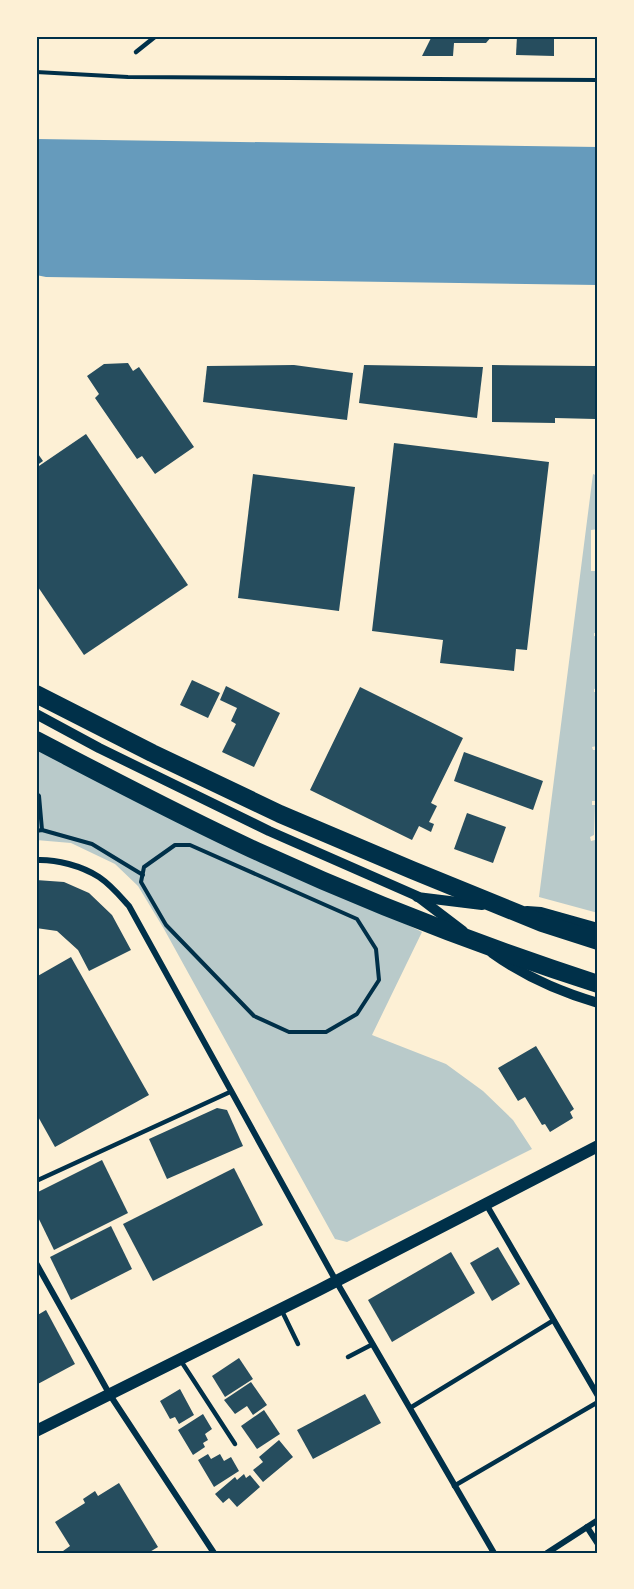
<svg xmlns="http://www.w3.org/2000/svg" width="634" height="1589" font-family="'PT Sans Narrow',sans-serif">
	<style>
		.green { fill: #b9caca }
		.water { fill: #669bbc }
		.building { fill: #264d5e }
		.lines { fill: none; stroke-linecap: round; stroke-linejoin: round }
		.path { stroke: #003049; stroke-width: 4 }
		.service { stroke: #003049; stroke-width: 4.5 }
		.minor { stroke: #003049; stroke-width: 6 }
		.tertiary { stroke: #003049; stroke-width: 10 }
		.secondary { stroke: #003049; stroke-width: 12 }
		.motorway { stroke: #003049; stroke-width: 18 }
		.neatline { fill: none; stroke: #003049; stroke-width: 2 }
	</style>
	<rect width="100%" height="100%" fill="#fdf0d5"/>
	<!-- green -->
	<g class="green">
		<polygon points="593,474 598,476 598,529 591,530 591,571 598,571 598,577 596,577 595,580 598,580 598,633 594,633 594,636 598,637 597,688 594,689 594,692 597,692 597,746 592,747 593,750 596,750 596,801 592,801 592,805 595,805 594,835 590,837 591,841 595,840 598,843 598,913 539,897"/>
		<polygon points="36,741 422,932 372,1035 446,1064 483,1091 513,1120 532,1149 347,1242 335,1239 164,929 138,886 115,864 71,843 36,840"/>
	</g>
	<!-- water -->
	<polygon class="water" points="36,139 598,147 598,285 46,277 36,275"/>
	<!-- building -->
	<g class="building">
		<polygon points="432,36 492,36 486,43 454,43 453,56 422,56"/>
		<polygon points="517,36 554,36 554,56 516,55"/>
		<polygon points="128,363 133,371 139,367 194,447 155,474 142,456 137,459 95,398 99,394 87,376 104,364"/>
		<polygon points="294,365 353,373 347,420 203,402 207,366"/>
		<polygon points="364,365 483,367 477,418 359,403"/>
		<polygon points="492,365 595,366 595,419 555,418 555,423 492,422"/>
		<polygon points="86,434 188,585 84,655 36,584 36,468"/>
		<polygon points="394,443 549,462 527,650 516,649 514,671 440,663 443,640 372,631"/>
		<polygon points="36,451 43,461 36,466"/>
		<polygon points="253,474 355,487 339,611 238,598"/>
		<polygon points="192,680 220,693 208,718 180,705"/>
		<polygon points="226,686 280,713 254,767 222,752 236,724 231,721 237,708 220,700"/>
		<polygon points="360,687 463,738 431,803 437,806 429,822 434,824 431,832 419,826 412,840 310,790"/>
		<polygon points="464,752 543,781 533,810 454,781"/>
		<polygon points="467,813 506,827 493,863 454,849"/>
		<polygon points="36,880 64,882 89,893 112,915 131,950 89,971 78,950 57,931 36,928"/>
		<polygon points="71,957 149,1095 55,1147 36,1113 36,977"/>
		<polygon points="536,1046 574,1109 570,1112 573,1118 550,1132 545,1124 542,1125 525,1097 518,1101 498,1068"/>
		<polygon points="217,1108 227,1110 243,1146 167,1179 149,1139"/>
		<polygon points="102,1160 128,1213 54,1250 36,1213 36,1193"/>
		<polygon points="234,1168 263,1225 153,1281 123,1224"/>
		<polygon points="111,1226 132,1269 71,1300 50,1257"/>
		<polygon points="498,1247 520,1284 492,1301 470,1263"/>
		<polygon points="451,1252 475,1293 392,1342 368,1300"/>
		<polygon points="46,1310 75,1364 36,1385 36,1316"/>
		<polygon points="239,1358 253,1379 225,1397 212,1376"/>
		<polygon points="251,1382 267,1405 253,1415 247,1406 235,1414 224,1400"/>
		<polygon points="180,1389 194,1415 179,1424 175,1417 170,1419 160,1401"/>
		<polygon points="365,1394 381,1423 313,1459 297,1430"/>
		<polygon points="264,1410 280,1434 257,1449 241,1426"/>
		<polygon points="203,1414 212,1429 205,1434 208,1440 203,1443 205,1447 193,1455 178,1430"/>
		<polygon points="279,1440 293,1457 263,1482 253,1470 263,1462 259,1457"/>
		<polygon points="208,1454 211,1459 220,1454 224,1461 231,1457 239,1471 214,1487 198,1460"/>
		<polygon points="244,1474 246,1478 250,1475 260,1487 237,1507 229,1498 223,1503 215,1494 235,1477 237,1480"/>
		<polygon points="119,1483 158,1547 148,1553 64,1553 63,1551 70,1546 55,1522 85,1503 83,1499 95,1491 98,1496"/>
	</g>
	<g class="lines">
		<!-- path -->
		<g class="path">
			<polyline points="36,72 128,77 598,80"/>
			<polyline points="36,793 39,796 42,830"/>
			<polyline points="36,831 42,830 92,844 143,875"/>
			<polygon points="175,845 190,845 357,919 376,949 379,980 357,1014 326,1032 289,1032 254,1016 166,925 141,882 144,867"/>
		</g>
		<!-- service -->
		<g class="service">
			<polyline points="136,52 156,36"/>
			<polyline points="36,1181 230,1092"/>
			<polyline points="281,1309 298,1344"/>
			<polyline points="348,1357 373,1344"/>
			<polyline points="181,1361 235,1444"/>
			<polyline points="410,1408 554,1320"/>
			<polyline points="454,1486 598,1402"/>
		</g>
		<!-- minor -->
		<g class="minor">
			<path d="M36,860C56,859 82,866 99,877C111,885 120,896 129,906L336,1281L494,1553"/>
			<polyline points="486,1204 598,1396"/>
			<polyline points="36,1263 110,1395 214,1553"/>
			<polyline points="587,1527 598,1544"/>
			<polyline points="547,1553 598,1520"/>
		</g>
		<!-- tertiary -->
		<g class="tertiary">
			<polyline points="36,714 99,748 269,831 417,896 463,931"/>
			<polyline points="417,897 482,905"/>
			<polyline points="527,911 541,912 598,928"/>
			<path d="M492,953C524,976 560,992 598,1003"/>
		</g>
		<!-- secondary -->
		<polyline class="secondary" points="36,1431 319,1290 598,1146"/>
		<!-- motorway -->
		<g class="motorway">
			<polyline points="36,694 152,753 280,814 412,870 542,923 598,941"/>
			<path d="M36,740C111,779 186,819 263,854C372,904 484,947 598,984"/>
		</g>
	</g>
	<!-- border -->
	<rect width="634" height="1589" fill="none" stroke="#fdf0d5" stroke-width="75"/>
	<rect x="38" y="38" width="558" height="1514" class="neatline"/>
</svg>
